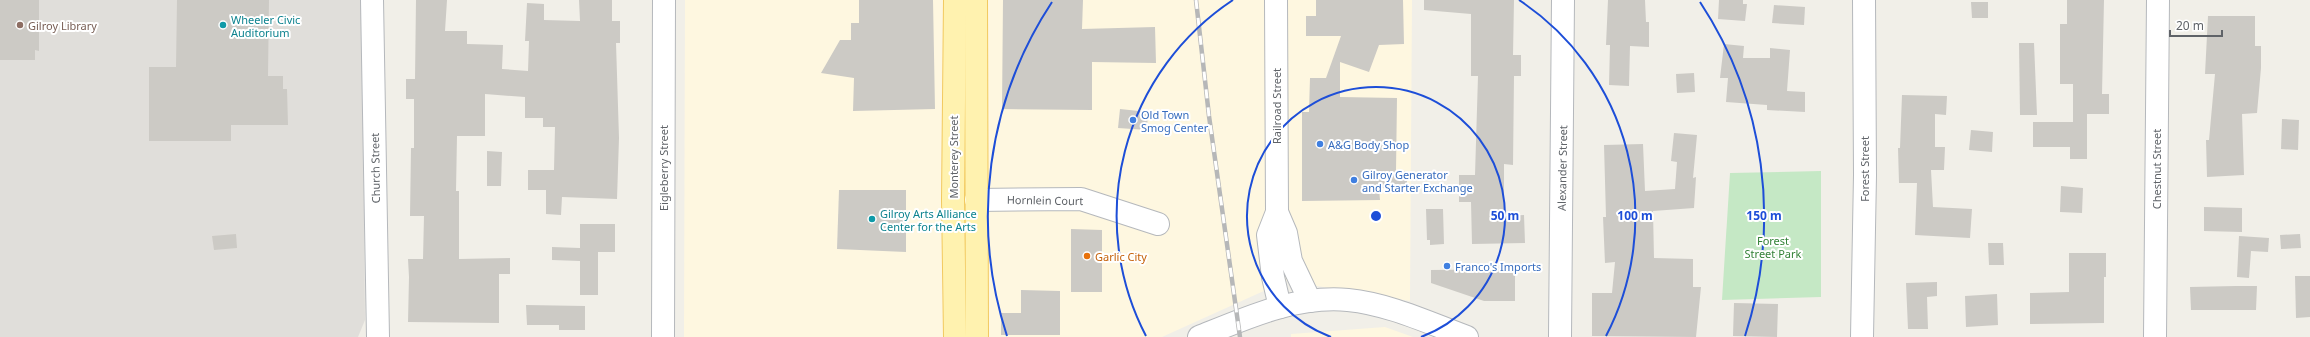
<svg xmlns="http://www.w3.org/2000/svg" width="2310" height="337" font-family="'Noto Sans',sans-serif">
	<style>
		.commercial { fill: #fef7e0 }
		.industrial { fill: #e0deda }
		.green { fill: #c5e8c5 }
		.building { fill: #cccac5 }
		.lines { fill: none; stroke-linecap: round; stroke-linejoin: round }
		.minor-casing { stroke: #b5b8bc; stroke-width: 24 }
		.major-casing { stroke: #f2c960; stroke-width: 24 }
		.minor { stroke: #fff; stroke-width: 22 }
		.major { stroke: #fff2af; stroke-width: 22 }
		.rail-casing { stroke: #b6b7b8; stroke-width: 4.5 }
		.rail { stroke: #fff; stroke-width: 3; stroke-dasharray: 9; stroke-linecap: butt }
		.ring { fill: none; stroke: #1d4ed8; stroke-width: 2 }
		.education-dot { fill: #8d6e63; stroke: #fff; stroke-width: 1.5 }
		.culture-dot { fill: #0f9aa8; stroke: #fff; stroke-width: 1.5 }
		.shop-dot { fill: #3f7fe0; stroke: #fff; stroke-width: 1.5 }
		.food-dot { fill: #e8710a; stroke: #fff; stroke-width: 1.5 }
		.labels { text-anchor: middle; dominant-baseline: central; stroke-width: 4; stroke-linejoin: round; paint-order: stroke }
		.culture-label { font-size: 11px; fill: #0d838f; stroke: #fff; text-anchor: start }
		.education-label { font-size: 11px; fill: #785e54; stroke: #fff; text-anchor: start }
		.street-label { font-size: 11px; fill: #5f6368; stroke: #fff }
		.shop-label { font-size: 11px; fill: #366cbe; stroke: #fff; text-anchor: start }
		.park-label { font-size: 11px; fill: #348238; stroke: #fff }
		.food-label { font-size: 11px; fill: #c56008; stroke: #fff; text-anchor: start }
		.centre { fill: #1d4ed8; stroke: #fff; stroke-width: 2 }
		.ring-label { font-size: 12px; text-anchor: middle; font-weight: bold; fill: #1d4ed8; stroke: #fff; stroke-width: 4; stroke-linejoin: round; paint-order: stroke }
	</style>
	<rect width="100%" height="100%" fill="#f1efe8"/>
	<!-- commercial -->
	<g class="commercial">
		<polygon points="685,0 1412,0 1410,301 1286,281 1162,337 684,337"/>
		<polygon points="1385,327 1413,337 1291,337 1291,334"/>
	</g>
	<!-- industrial -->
	<polygon class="industrial" points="0,0 362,0 365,320 358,337 0,337"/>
	<!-- green -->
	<polygon class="green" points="1821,171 1821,297 1722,300 1730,173"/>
	<!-- building -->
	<g class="building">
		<polygon points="0,0 39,0 39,51 35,50 35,60 0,60"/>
		<polygon points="177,0 269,0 268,76 283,76 283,89 287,89 288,125 231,125 231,141 149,141 149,67 176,67"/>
		<polygon points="416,0 447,0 445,31 467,31 467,44 503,45 502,69 528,71 529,41 525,41 527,3 544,4 544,20 580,21 579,0 612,0 612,21 620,21 620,43 616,43 619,138 617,199 562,197 561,215 546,214 546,190 528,190 528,170 554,170 555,127 543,127 543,118 525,118 525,97 485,94 485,136 457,136 456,191 459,191 459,259 510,258 510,274 499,274 499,323 408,322 409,277 408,259 423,259 424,216 410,216 411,148 414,148 414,99 406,99 406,79 415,79"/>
		<polygon points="859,0 933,0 935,109 853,111 854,78 821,73 840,40 851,40 851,23 859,23"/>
		<polygon points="1003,0 1083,0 1082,29 1155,27 1156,63 1092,62 1092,110 1002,109"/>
		<polygon points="1316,0 1403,0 1404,44 1379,45 1369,72 1340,62 1340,97 1397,98 1396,171 1407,171 1407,188 1379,188 1380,200 1302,201 1302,112 1309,112 1310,78 1326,78 1341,36 1306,36 1306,16 1316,16"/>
		<polygon points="1424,0 1514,0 1513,55 1521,55 1521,76 1514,76 1513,165 1504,164 1504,216 1524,215 1525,243 1472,244 1471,202 1459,202 1459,175 1475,175 1478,76 1471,76 1471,14 1424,10"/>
		<polygon points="1608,0 1645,0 1646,22 1649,22 1649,47 1630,46 1629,86 1609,85 1610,45 1606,45"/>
		<polygon points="1719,0 1743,0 1743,4 1747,4 1745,21 1718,19"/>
		<polygon points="2067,0 2104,0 2102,94 2109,94 2109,114 2087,114 2087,159 2070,159 2070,147 2033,147 2033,122 2073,122 2073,84 2060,84 2060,24 2067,24"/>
		<polygon points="1971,2 1988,2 1988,18 1972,18"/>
		<polygon points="1774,5 1805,7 1804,25 1772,23"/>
		<polygon points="2208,16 2255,16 2255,46 2261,46 2261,68 2257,113 2242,114 2244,175 2207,177 2206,140 2209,140 2215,74 2205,74"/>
		<polygon points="2019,43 2034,43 2037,115 2020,115"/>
		<polygon points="1724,44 1744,46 1743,58 1770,58 1770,48 1790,50 1787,91 1805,92 1805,112 1767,110 1767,105 1726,102 1728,78 1720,78"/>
		<polygon points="1694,73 1695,92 1677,93 1676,74"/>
		<polygon points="1902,95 1947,96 1946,115 1935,114 1935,147 1945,147 1944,170 1931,170 1933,207 1972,209 1970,238 1915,235 1917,183 1899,183 1898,148 1900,148"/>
		<polygon points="1120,109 1148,112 1147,130 1118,128"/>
		<polygon points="2282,119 2299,120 2298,150 2281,149"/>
		<polygon points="1971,130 1993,132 1992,152 1969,150"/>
		<polygon points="1674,133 1697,135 1693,178 1696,177 1694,208 1653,211 1654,258 1693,259 1693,287 1701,287 1696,337 1592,336 1592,293 1612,293 1615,262 1605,263 1603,217 1606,217 1604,145 1643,144 1645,191 1675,189 1677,162 1671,161"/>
		<polygon points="487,151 502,152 501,186 487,186"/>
		<polygon points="2061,186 2083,188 2082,213 2060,212"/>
		<polygon points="839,190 906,190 906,252 837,249"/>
		<polygon points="2204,207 2242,208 2242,232 2204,231"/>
		<polygon points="1426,209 1443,209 1444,244 1430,245 1430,240 1427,240"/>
		<polygon points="580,224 615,224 615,252 598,252 598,295 580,295 580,261 552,260 552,247 580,248"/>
		<polygon points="1071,229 1102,230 1102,292 1071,292"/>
		<polygon points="236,234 237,248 214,250 212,236"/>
		<polygon points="2300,234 2301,248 2281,249 2280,235"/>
		<polygon points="2239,236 2269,238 2268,252 2251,251 2249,278 2237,277"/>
		<polygon points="1988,243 2003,243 2004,265 1989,265"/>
		<polygon points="2069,253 2106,253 2106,277 2104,277 2104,323 2030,324 2030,293 2069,292"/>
		<polygon points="1515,269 1515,301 1484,301 1431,283 1431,270"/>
		<polygon points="2295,276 2310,276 2310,317 2296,318"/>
		<polygon points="1937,282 1937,296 1927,297 1928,329 1908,329 1906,283"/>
		<polygon points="2236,286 2257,286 2256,310 2191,310 2190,287"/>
		<polygon points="1021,290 1060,291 1060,335 1001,335 1001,313 1021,313"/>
		<polygon points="1997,294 1998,325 1966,327 1965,296"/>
		<polygon points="1734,303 1778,304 1777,337 1733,336"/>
		<polygon points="526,305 585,306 585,330 559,330 559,325 527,325"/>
	</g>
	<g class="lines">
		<defs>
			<g id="minor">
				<polyline points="372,0 378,337"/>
				<polyline points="1276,0 1277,212 1268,235 1273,277 1280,307"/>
				<polyline points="976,200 1081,199 1158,224"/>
				<polyline points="1277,212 1286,233 1291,261 1310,301"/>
				<polyline points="663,337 664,0"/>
				<path d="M1199,337C1246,318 1296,295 1348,300C1389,304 1429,323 1467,337"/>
				<polyline points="1560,337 1563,0"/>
				<polyline points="1862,337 1865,175 1864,0"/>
				<polyline points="2155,337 2158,0"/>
			</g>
			<g id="major">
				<polyline points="955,0 953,200 955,337"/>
				<polyline points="976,0 977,337"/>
			</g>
		</defs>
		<!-- minor casing -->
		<use href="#minor" class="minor-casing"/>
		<!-- major casing -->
		<use href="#major" class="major-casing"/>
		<!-- minor -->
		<use href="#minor" class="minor"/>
		<!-- major -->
		<use href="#major" class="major"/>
		<defs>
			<polyline id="rail" points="1196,0 1209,116 1240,337"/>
		</defs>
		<!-- rail casing -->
		<use href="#rail" class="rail-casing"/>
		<!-- rail -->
		<use href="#rail" class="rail"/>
	</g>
	<!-- distance rings -->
	<g class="ring">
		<path d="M1331 337A129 129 0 1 1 1421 337"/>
		<path d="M1146 336A259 259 0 0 1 1233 0M1519 0A259 259 0 0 1 1606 336"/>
		<path d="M1007 336A388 388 0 0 1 1052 2M1700 2A388 388 0 0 1 1745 336"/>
	</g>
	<!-- markers -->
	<circle class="education-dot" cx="20" cy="25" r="4"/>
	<g class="culture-dot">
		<circle cx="223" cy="25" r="4"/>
		<circle cx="872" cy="219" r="4"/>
	</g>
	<g class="shop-dot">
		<circle cx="1133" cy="120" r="4"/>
		<circle cx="1320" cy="144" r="4"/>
		<circle cx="1354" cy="180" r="4"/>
		<circle cx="1447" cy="266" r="4"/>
	</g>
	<circle class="food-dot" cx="1087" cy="256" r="4"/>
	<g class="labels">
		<!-- culture labels -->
		<g class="culture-label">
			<text x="231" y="19">Wheeler Civic<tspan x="231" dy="13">Auditorium</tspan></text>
			<text x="880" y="213">Gilroy Arts Alliance<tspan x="880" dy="13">Center for the Arts</tspan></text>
		</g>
		<!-- education labels -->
		<g class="education-label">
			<text x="28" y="25">Gilroy Library</text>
		</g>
		<!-- street labels -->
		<g class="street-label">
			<text transform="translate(1276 106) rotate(-90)">Railroad Street</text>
			<text transform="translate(953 157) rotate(-90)">Monterey Street</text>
			<text transform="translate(375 168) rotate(-91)">Church Street</text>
			<text transform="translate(663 168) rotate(-90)">Eigleberry Street</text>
			<text transform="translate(1562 168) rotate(-89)">Alexander Street</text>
			<text transform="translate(1864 169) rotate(-90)">Forest Street</text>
			<text transform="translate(2156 169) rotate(-90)">Chestnut Street</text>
			<text transform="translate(1045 200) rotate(1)">Hornlein Court</text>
		</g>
		<!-- shop labels -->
		<g class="shop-label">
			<text x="1141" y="114">Old Town<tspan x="1141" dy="13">Smog Center</tspan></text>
			<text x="1328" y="144">A&amp;G Body Shop</text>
			<text x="1362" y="174">Gilroy Generator<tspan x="1362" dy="13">and Starter Exchange</tspan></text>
			<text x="1455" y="266">Franco's Imports</text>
		</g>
		<!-- park labels -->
		<g class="park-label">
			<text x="1773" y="240">Forest<tspan x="1773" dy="13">Street Park</tspan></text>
		</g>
		<!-- food labels -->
		<g class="food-label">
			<text x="1095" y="256">Garlic City</text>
		</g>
	</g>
	<circle cx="1376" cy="216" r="6" class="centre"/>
	<g class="ring-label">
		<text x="1505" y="220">50 m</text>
		<text x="1635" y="220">100 m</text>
		<text x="1764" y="220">150 m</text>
	</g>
	<!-- scale -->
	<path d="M2170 30v6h52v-6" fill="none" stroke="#5f6368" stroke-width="2"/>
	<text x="2176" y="30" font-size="12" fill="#5f6368" stroke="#ffffff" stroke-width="3" paint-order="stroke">20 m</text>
</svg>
